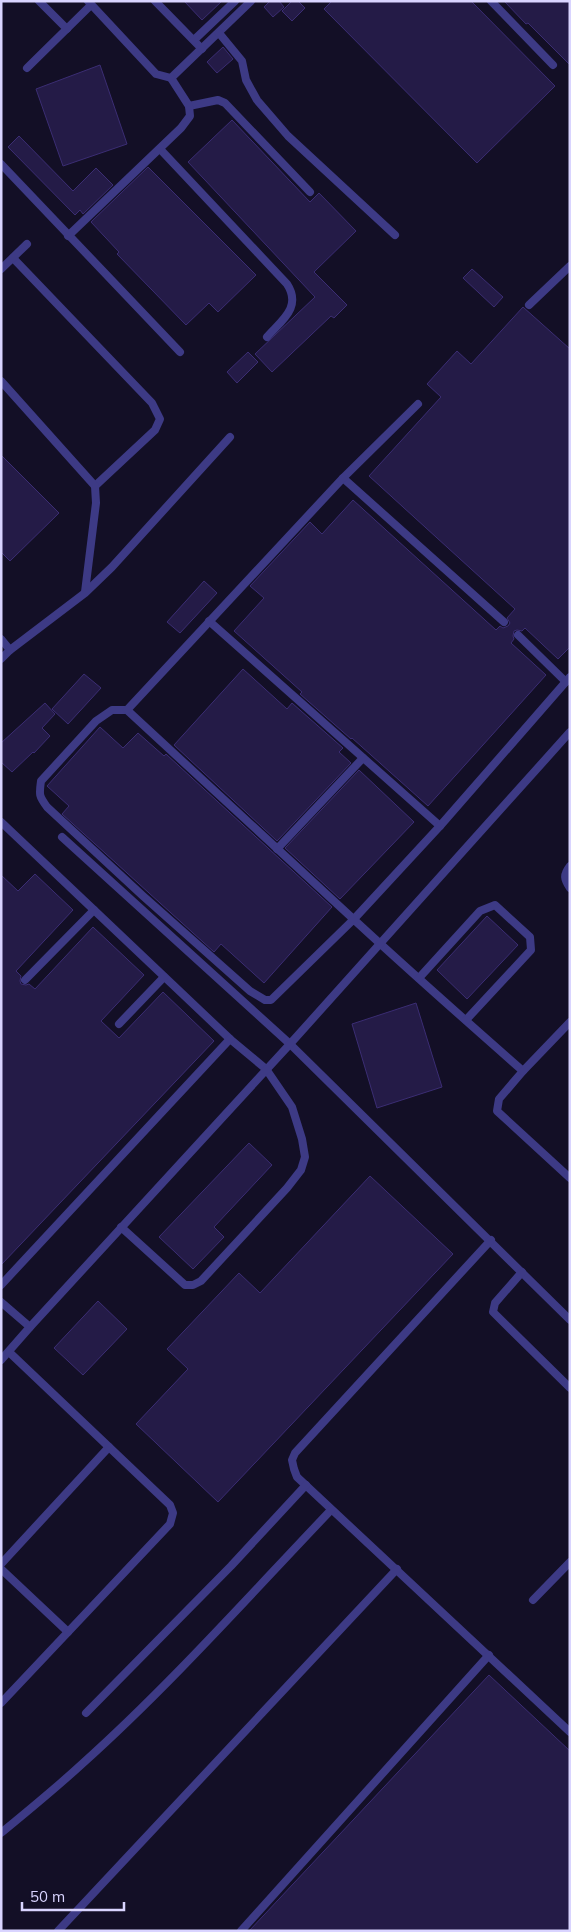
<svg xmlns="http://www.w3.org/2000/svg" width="571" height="1932" font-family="Mulish,sans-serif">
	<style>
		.building { fill: #241b47; stroke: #3b2d73 }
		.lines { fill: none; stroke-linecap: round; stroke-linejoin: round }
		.service { stroke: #3d3a85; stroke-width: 8 }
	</style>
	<rect width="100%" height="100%" fill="#130f26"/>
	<!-- building -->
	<g class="building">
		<polygon points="184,1 222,1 202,20"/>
		<polygon points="270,1 279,1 284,7 273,17 264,7"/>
		<polygon points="292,1 298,1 305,8 292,21 282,11"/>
		<polygon points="332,1 471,1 555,86 477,163 324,9"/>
		<polygon points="504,1 570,1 570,65 528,23 526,24"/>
		<polygon points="223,47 233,59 217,73 207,62"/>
		<polygon points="100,65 127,144 63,166 36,89"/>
		<polygon points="232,120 310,202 319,193 356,231 314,272 347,305 334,318 331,316 272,372 255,354 315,297 188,162"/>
		<polygon points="19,136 73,191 96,168 113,185 83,214 80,210 75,215 8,147"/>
		<polygon points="148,167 256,275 218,312 209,303 186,325 117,254 119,252 91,222"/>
		<polygon points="472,269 503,297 494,307 463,278"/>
		<polygon points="523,307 570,349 570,647 558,659 525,628 522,631 517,630 514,631 513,636 514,639 511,643 546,675 428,806 352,738 351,739 300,694 302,692 234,631 264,598 250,586 310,522 322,534 353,500 496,630 500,626 503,628 508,626 510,623 507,618 515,609 369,476 441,397 427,384 457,351 471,364"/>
		<polygon points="248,352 258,362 237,383 227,372"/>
		<polygon points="1,455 59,513 10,561 1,552"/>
		<polygon points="204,581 217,593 180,633 167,622"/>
		<polygon points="243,669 287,709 292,703 343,748 339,752 351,763 277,841 174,745"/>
		<polygon points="84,674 101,688 68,724 52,709"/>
		<polygon points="45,703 55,714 42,728 50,736 34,753 33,752 12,772 1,762 1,743"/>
		<polygon points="100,727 123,748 138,733 164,756 166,754 332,907 264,983 221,944 214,952 62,814 69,806 47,786"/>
		<polygon points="359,770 414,822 340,899 285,848"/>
		<polygon points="35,874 73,910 16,971 21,976 20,981 21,984 26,985 29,984 35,989 93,927 144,975 101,1021 119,1038 163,992 214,1041 1,1265 1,875 18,891"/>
		<polygon points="487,916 518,945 467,999 437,970"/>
		<polygon points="416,1003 442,1087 377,1108 352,1024"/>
		<polygon points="249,1143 272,1165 214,1227 224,1237 193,1269 159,1237"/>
		<polygon points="370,1176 453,1254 218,1502 136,1424 188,1369 167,1349 239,1273 260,1293"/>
		<polygon points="98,1301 127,1329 83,1375 54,1348"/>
		<polygon points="489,1675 570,1751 570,1931 249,1931"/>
	</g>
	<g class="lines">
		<!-- service -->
		<g class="service">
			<polyline points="39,1 67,29"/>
			<polyline points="88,1 156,74 171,78 251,1"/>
			<polyline points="155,1 202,49"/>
			<polyline points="491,1 553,65"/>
			<polyline points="219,33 242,61 246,80 257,100 288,136 395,235"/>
			<polyline points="194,40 235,1"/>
			<polyline points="27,68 91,5"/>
			<polyline points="189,106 218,100 225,103 310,192"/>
			<path d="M160,149L287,284C302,307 282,320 267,337"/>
			<polyline points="1,164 180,352"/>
			<polyline points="68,236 181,128 190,116 189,106 171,78"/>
			<polyline points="13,258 152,403 160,419 155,430 95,486"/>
			<polyline points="1,269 27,244"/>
			<polyline points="529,305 570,266"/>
			<polyline points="1,381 95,486 96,503 85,592"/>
			<polyline points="343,478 504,622"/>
			<polyline points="209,621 440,826"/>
			<polyline points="518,635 566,682"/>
			<polyline points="1,639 10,650 1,659"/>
			<polyline points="10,650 85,593 112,567 230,437"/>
			<path d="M570,677L440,826L354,919L271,1000H265L250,991L143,896L47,807C39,796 39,795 41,781L96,721L112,710H127L349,915C406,968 465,1020 523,1071L499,1099L497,1111L570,1178"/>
			<polyline points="127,710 343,478 418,404"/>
			<polyline points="1,822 94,910"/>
			<polyline points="62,837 290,1044 570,1320"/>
			<polyline points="277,849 363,758"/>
			<path d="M570,866C563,875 564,879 570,888"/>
			<polyline points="419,978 480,911 495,905 530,937 531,950 466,1020"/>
			<polyline points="25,980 94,910 230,1039 266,1069 292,1107 302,1139 305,1157 301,1170 287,1188 201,1281 193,1285 185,1285 121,1227"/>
			<polyline points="119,1024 164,977"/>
			<polyline points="523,1071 570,1022"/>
			<polyline points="491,1240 295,1453 292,1460 294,1469 297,1477 570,1732"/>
			<polyline points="522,1272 495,1303 493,1312 570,1388"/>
			<polyline points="1,1285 230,1039"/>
			<polyline points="1,1302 30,1327 1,1360"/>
			<polyline points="30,1327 290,1044 570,732"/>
			<polyline points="1,1564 109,1447"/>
			<polyline points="1,1569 68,1632"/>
			<polyline points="533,1600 570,1562"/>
			<polyline points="1,1703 170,1524 173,1513 170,1505 9,1352"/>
			<polyline points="86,1713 231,1566 306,1485"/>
			<path d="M1,1833C29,1810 56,1788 82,1764C170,1685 249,1596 331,1510"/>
			<polyline points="58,1931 397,1569"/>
			<polyline points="241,1931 489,1655"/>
		</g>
	</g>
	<!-- border -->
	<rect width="571" height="1932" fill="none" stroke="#d9d4ff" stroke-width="5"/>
	<!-- scale -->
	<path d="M22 1902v8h102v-8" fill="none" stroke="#d9d4ff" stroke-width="2.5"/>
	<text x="30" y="1902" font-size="15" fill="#d9d4ff" stroke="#130f26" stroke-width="4" paint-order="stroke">50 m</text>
</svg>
